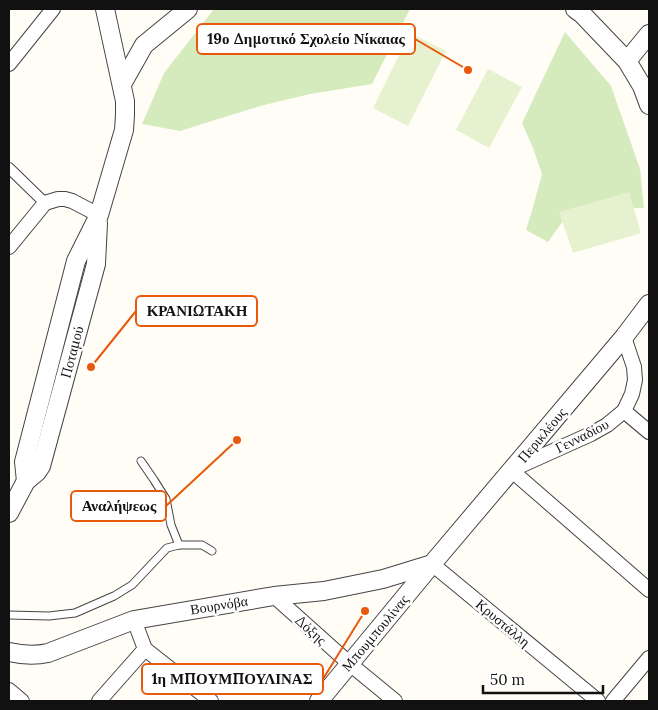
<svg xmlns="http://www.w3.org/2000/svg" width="658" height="710" font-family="Lora,serif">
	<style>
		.grass { fill: #d5ebbd }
		.pitch { fill: #e6f2cf }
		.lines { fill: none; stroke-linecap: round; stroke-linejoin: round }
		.service-casing { stroke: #444; stroke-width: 9 }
		.pedestrian-casing { stroke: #444; stroke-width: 12 }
		.minor-casing { stroke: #444; stroke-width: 16 }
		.tertiary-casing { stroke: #444; stroke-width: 20 }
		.service { stroke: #fff; stroke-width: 7 }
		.pedestrian { stroke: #fff; stroke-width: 10 }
		.minor { stroke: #fff; stroke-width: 14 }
		.tertiary { stroke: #fff; stroke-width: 18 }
		.labels { text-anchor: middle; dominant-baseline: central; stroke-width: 5; stroke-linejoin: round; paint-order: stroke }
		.street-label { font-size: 14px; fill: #111; stroke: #fff }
		.leader { fill: none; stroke: #e8590c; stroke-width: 2 }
		.callout-dot { fill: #e8590c; stroke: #fff; stroke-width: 2 }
		.callout { fill: #fff; stroke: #e8590c; stroke-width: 2 }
		.callout-label { font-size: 15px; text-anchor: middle; font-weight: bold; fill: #111 }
	</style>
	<rect width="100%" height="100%" fill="#fffdf5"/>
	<!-- grass -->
	<g class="grass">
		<polygon points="214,9 410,9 372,84 310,94 260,106 180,131 142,124 164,73"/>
		<polygon points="565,32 611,86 640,169 644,208 572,208 548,242 526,230 532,211 542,174 533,148 522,123"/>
	</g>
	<!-- pitch -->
	<g class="pitch">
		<polygon points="410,33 446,51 408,126 373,108"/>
		<polygon points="488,69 522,87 489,148 456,130"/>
		<polygon points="629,192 641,233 573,253 559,212"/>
	</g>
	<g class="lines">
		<defs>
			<g id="service">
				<polyline points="141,461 154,480 166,499 171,525 179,545"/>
				<polyline points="9,615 49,616 75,613 114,596 132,585 167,548 179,545 202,545 212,551"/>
			</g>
			<polyline id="pedestrian" points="9,168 45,203"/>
			<g id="minor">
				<polyline points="9,64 53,9"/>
				<polyline points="9,247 45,203 58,199 65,199 72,201 99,215"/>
				<polyline points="624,337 634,367 635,380 632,394 624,411 607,425 591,434 511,470 649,590"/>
				<polyline points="624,411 649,432"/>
				<polyline points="432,564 598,701"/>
				<polyline points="274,596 350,664 395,701"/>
				<polyline points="134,620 145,649 211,701"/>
				<polyline points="9,690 22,701"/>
				<polyline points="99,701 145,649"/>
				<polyline points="613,701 649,658"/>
			</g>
			<g id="tertiary">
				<polyline points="575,9 582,14 627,61 642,86 649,105"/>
				<polyline points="627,61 649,34"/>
				<polyline points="122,84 144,45 188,9"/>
				<polyline points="26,481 24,462 76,261 99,215 124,130 125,115 125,101 105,9"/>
				<polyline points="9,513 26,481 37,472 41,466 96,264 98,223"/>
				<path d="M9,652C22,655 34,656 48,653L134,620L274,596L324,591L383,579L432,564"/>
				<polyline points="319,701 432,564 624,337 649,304"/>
			</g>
		</defs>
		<!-- service casing -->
		<use href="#service" class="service-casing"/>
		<!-- pedestrian casing -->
		<use href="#pedestrian" class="pedestrian-casing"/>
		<!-- minor casing -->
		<use href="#minor" class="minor-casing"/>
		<!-- tertiary casing -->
		<use href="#tertiary" class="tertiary-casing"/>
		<!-- service -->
		<use href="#service" class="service"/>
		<!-- pedestrian -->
		<use href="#pedestrian" class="pedestrian"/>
		<!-- minor -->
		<use href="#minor" class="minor"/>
		<!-- tertiary -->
		<use href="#tertiary" class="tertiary"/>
	</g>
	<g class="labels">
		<!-- street labels -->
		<g class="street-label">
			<text transform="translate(72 352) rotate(-75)">Ποταμού</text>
			<text transform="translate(542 435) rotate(-50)">Περικλέους</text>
			<text transform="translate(582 436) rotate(-27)">Γενναδίου</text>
			<text transform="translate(219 605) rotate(-9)">Βουρνόβα</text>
			<text transform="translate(503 623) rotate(40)">Κρυστάλλη</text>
			<text transform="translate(311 630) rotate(42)">Δόξης</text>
			<text transform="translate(375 633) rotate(-50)">Μπουμπουλίνας</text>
		</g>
	</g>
	<!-- callouts -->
	<path class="leader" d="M468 70L415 39M91 367L136 311M237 440L166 506M365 611L323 679"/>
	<g class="callout-dot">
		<circle cx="468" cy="70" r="5"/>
		<circle cx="91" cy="367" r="5"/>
		<circle cx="237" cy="440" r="5"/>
		<circle cx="365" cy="611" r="5"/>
	</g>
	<g class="callout">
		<rect x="197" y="24" width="218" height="30" rx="5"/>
		<rect x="136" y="296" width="121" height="30" rx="5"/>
		<rect x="71" y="491" width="95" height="30" rx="5"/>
		<rect x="142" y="664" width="181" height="30" rx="5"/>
	</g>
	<g class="callout-label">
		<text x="306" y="44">19ο Δημοτικό Σχολείο Νίκαιας</text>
		<text x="197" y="316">ΚΡΑΝΙΩΤΑΚΗ</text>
		<text x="119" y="511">Αναλήψεως</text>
		<text x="232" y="684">1η ΜΠΟΥΜΠΟΥΛΙΝΑΣ</text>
	</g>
	<!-- border -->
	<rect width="658" height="710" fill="none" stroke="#111111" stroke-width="20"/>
	<!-- scale -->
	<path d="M483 685v8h120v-8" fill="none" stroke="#111111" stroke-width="2.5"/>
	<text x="490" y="685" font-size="15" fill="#111111" stroke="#ffffff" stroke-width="4" paint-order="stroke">50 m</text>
</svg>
